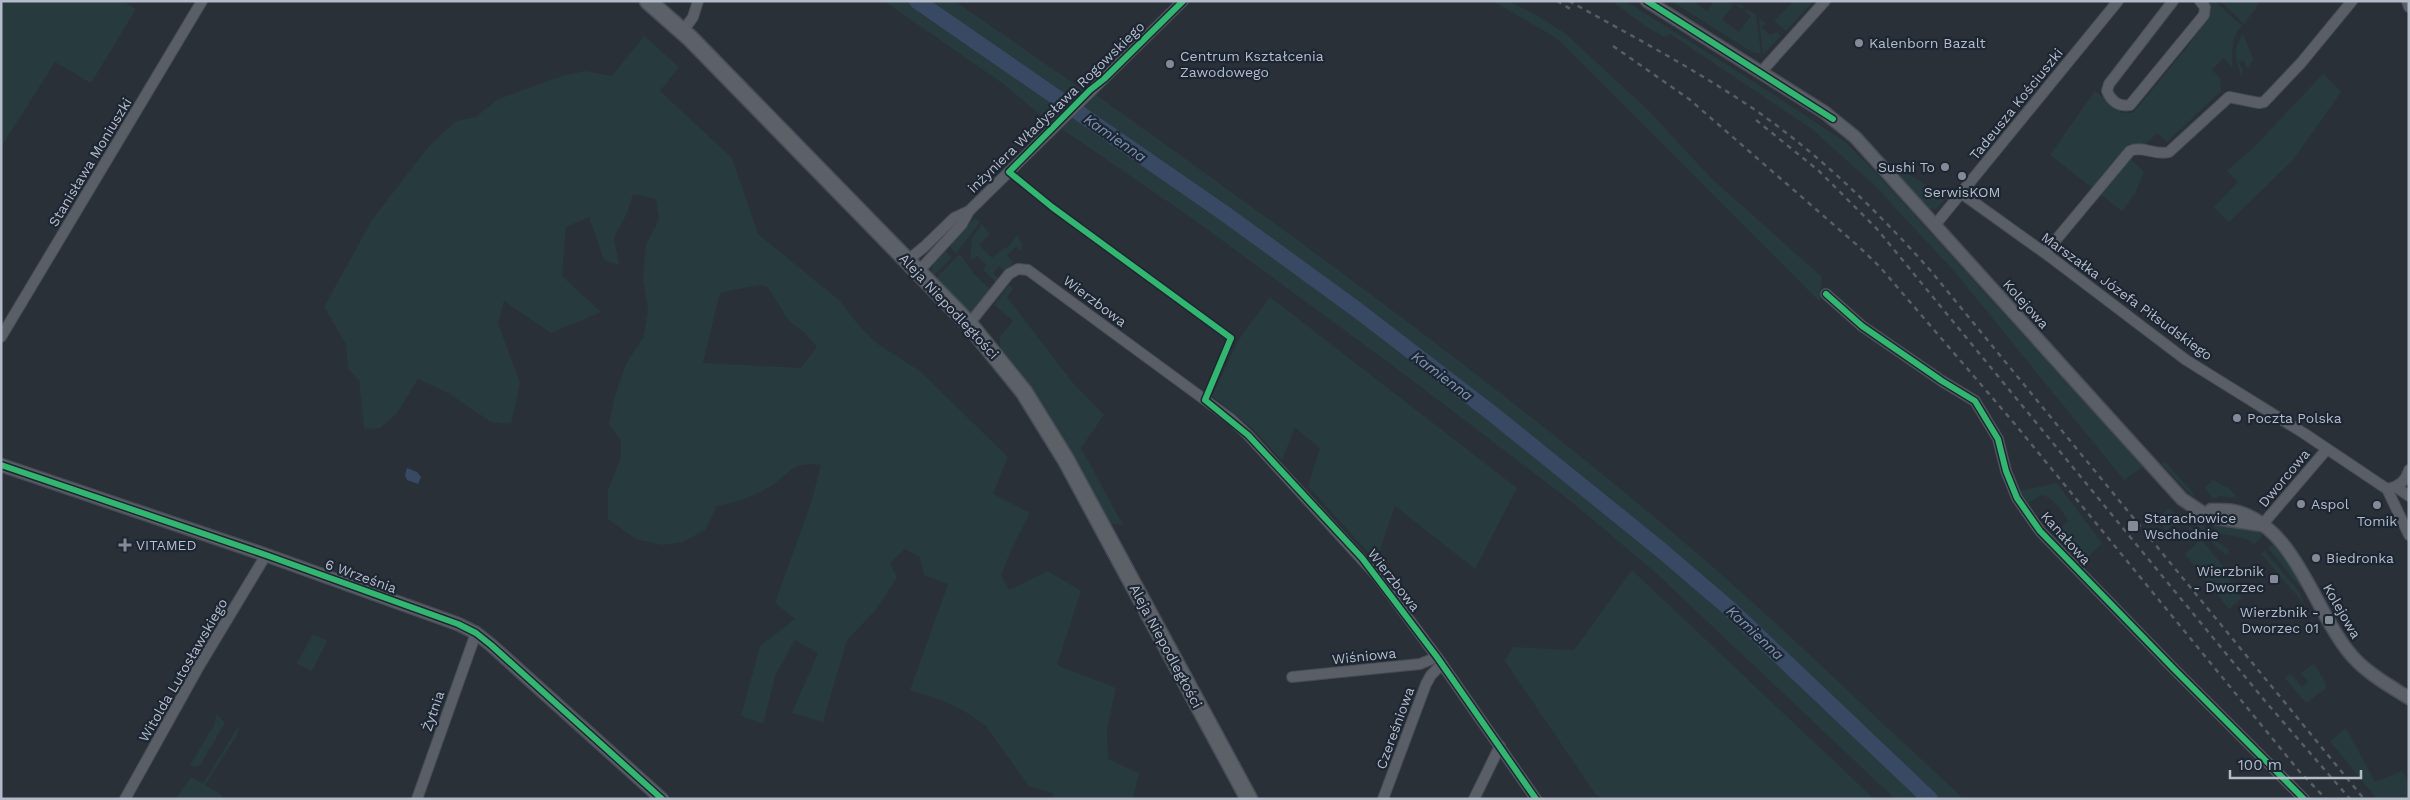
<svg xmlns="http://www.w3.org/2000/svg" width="2410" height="800" font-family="'Work Sans',sans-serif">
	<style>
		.green { fill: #273a3e; fill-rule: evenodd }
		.water { fill: #384963 }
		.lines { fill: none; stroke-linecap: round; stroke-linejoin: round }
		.river { stroke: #384963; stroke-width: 16 }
		.minor-casing { stroke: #484c53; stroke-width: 12 }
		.tertiary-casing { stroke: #484c53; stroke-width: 15 }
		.primary-casing { stroke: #484c55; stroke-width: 19 }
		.minor { stroke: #5a5e66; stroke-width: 10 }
		.tertiary { stroke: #5a5e66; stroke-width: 12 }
		.primary { stroke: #5c6168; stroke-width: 16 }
		.rail { stroke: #595d64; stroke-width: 2.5; stroke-dasharray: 5 5; stroke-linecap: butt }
		.cycleway-casing { stroke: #1d2633; stroke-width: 9 }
		.cycleway { stroke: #33b770; stroke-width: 6 }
		.poi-dot { fill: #848b96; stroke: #1d2633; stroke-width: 2 }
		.labels { text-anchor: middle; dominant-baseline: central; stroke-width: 4.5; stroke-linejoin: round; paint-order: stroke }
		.poi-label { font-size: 14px; fill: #b4bcc9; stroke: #1d2633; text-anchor: start }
		.street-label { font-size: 14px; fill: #b4bcc9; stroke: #1d2633 }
		.water-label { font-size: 15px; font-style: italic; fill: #7c92b1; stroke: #1d2633 }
	</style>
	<rect width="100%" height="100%" fill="#2a3038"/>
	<!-- green -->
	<g class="green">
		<polygon points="4,1 123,1 136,9 91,83 55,62 1,147 1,5"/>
		<polygon points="884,1 955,1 1083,90 1049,122 1002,83"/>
		<polygon points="1493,1 1508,1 1533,13 1565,33 1649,111 1711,178 1822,277 1820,302 1559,40"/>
		<polygon points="1612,1 1625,1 1731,67 1844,141 1878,175 2143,467 2124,480 1954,271 1875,186 1812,129 1670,34 1664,37 1644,25"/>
		<polygon points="1671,1 1693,1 1707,11 1714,1 1742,5 1744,7 1742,9 1734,4 1722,20 1739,32 1751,16 1745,11 1747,9 1756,15 1761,54 1752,52"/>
		<polygon points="1794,1 1814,1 1786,31 1774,21"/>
		<path d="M2206,1H2215L2242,26C2231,35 2232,56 2233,68L2224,58L2212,69L2220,79L2221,91L2167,142L2157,133L2130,159L2144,172L2135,193L2122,211L2050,155L2095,91L2122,113H2133L2189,45L2211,13L2210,5Z"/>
		<polygon points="2220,1 2261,1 2244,24"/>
		<polygon points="1759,18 1766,24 1761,27 1770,35 1777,32 1781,36 1763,54"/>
		<path d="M2243,34L2253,59L2248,69L2243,60L2239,62L2243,71L2242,77C2236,63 2232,48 2243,34Z"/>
		<path d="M644,36L679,67L660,91L732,158L758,234L839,300L861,328L879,345L920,371L1008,457L993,494L1030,513L1012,548L1001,575L1009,590L1048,571L1081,591L1057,665L1116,688L1107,729L1108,759L1139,773L1133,799H1052L1053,793L1029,786L985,725L964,711L941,700L910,690L948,584L924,575L920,557L905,549L890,563L897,578L874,612L847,640L823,722L792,713L818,653L795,640L775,676L763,724L741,716L760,646L795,619L775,603L811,503L821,465C787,461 790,477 764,490C749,498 734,503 717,506L705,530L683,542L662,545L636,539L608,519V490L621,457V440L609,425L614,399L626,364L644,336L648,310L643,278L646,244L659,220L656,199L633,194L627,213L614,238L619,265L604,260L589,217L566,227L562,276L601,312L551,333L504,301L498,323L520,383L511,424L491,422L448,393L418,379L397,413L380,428L364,429L359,380L348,369L346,344L324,307L372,220L429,146L456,121L476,117L498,99L565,75L586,71L612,76ZM760,285L768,287L788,320L807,335L817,347L801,368L703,363L719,296L722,292Z"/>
		<polygon points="2323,74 2341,92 2293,160 2229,222 2214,207 2238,182 2227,171 2254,147"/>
		<path d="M1096,95C1290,233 1483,373 1665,526C1768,612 1865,708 1964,799H1895L1656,573L1573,503L1404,374L1193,219L1062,129Z"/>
		<polygon points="1883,159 1941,194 1943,191 1945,194 1945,199 1936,209 1929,208"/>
		<polygon points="975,218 980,222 956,254 949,245"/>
		<polygon points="982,224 990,234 979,245 992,258 1005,247 1007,249 1017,235 1022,243 1021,251 1016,247 1007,255 1013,262 1006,272 999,266 993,273 999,279 996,282 983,270 986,265 977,256 973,260 970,258 972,238"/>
		<polygon points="944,250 952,258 934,275 931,274 933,262"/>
		<polygon points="960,254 973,273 991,290 974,312 967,312 937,282 937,277"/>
		<polygon points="1009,285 1013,289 1007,297 1073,383 1104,415 1081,448 1123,525 1107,523 1064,440 1000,347 1000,337 1013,321 994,305"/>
		<polygon points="1270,297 1517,488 1475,569 1395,506 1376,561 1308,486 1320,448 1295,428 1282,460 1251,427 1212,396 1239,339"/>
		<polygon points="2165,462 2194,494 2192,496 2162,464"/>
		<polygon points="2213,480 2230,489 2237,498 2218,496 2218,498 2212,498 2205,488"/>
		<path d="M2057,483L2102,543L2081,564L2052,535L2068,521C2063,511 2053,498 2042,495L2028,503L2020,491Z"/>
		<polygon points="2169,508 2180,518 2166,531 2156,519"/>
		<polygon points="2189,511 2199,518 2209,536 2229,550 2227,555 2216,547 2188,513"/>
		<path d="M2213,522L2255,529L2263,536L2254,544C2241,531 2212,541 2213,522Z"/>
		<polygon points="2190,526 2220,562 2231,582 2230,583 2242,598 2229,609 2185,554 2197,543 2188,528"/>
		<polygon points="2273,544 2291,566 2302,585 2300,587 2268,548"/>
		<polygon points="2265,551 2298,590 2304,604 2261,554"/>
		<polygon points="1632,570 1872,797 1868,799 1604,799 1596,795 1505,661 1513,647 1574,650"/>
		<polygon points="313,634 327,641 312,671 297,663"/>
		<polygon points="2314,664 2324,680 2326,688 2306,703 2285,678 2291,674 2302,687 2308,682 2301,673"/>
		<polygon points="217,714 225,723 200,765 195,767 190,765 214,725"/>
		<polygon points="240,724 236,736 205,785 222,795 222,799 176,799 191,777 203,784"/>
		<polygon points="2346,728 2375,782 2402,771 2409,783 2409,799 2377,799 2330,741"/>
	</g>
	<!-- water -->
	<polygon class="water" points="407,468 417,472 421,477 418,484 407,480 405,475"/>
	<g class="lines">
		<!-- river -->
		<polyline class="river" points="917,1 1224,213 1356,309 1494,415 1661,550 1730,609 1930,799"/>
		<defs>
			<g id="minor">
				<path d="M2173,1L2109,84L2107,91C2111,101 2119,107 2130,105L2204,15L2205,7L2200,1"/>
				<polyline points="2407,1 2409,7"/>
				<polyline points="683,31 693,17 698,1"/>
				<polyline points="1761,72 1825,1"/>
				<polyline points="1961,193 2049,256 2186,360 2305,434 2387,489 2409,535"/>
				<polyline points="1935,225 2118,1"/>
				<path d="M2045,253L2130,151C2142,145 2156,156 2169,152L2229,97L2259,103L2264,102L2301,63L2352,1"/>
				<polyline points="907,261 924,247 954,218 969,211"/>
				<polyline points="918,272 962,224 969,211 1183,1"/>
				<polyline points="1826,294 1862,326 1942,381 1975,401 1998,439 2006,471 2017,498 2040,531 2175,670 2304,799"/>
				<polyline points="969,324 1009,274 1018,269 1028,270 1231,419 1248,435 1377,576 1437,657 1536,799"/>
				<polyline points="1,337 202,1"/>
				<polyline points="2396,487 2409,496"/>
				<path d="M2387,489C2399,487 2406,481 2409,470"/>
				<polyline points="2262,525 2327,449"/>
				<polyline points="1292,677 1420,664 1437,657"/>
				<polyline points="125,799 198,668 266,555"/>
				<polyline points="417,799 476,633"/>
				<polyline points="1383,799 1426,684 1431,675 1442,664"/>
				<polyline points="1474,799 1500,746"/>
			</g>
			<g id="tertiary">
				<polyline points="1647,1 1824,112 1855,137 2182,499 2209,517 2262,525"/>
				<polyline points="1,465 266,555 458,624 476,633 491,645 662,799"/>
				<path d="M2211,510C2220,510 2230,509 2238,512C2295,528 2315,611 2348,651C2363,671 2388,685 2409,698"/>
			</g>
			<polyline id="primary" points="648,1 690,38 969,324 1024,392 1066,460 1249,799"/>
		</defs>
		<!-- minor casing -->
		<use href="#minor" class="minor-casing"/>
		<!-- tertiary casing -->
		<use href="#tertiary" class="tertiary-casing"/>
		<!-- primary casing -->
		<use href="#primary" class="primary-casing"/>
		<!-- minor -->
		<use href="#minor" class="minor"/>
		<!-- tertiary -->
		<use href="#tertiary" class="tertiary"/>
		<!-- primary -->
		<use href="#primary" class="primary"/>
		<!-- rail -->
		<g class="rail">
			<polyline points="1557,1 1574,11"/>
			<path d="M1569,1C1634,37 1700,72 1761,114C1824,159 1879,213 1930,270L2364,799"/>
			<polyline points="1613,46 1689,99 1857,245 1880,267 2014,423 2299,771 2326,799"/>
			<polyline points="1756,120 1819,171 1877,229 2265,701 2350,799"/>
		</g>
		<defs>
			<g id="cycleway">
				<polyline points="1183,1 1104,79 1090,90 1009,172 1052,207 1231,338 1205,400 1248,435 1362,558 1437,657 1536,799"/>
				<polyline points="1647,1 1833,119"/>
				<polyline points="1826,294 1862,326 1942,381 1975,401 1998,439 2006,471 2017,498 2040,531 2175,670 2304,799"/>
				<polyline points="1,465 266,555 458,624 476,633 491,645 662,799"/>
			</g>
		</defs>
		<!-- cycleway casing -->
		<use href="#cycleway" class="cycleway-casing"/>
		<!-- cycleway -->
		<use href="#cycleway" class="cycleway"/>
	</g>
	<!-- markers -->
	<g class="poi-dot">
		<circle cx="1859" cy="43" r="5"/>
		<circle cx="1170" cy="64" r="5"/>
		<circle cx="1945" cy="167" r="5"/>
		<circle cx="1962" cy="176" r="5"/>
		<circle cx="2237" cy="418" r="5"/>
		<circle cx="2301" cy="504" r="5"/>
		<circle cx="2377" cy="505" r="5"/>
		<rect x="2127" y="520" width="12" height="12" rx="2.5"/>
		<path d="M122.5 537.5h5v5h5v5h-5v5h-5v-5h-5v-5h5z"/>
		<circle cx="2316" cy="558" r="5"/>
		<rect x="2269" y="574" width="10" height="10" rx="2.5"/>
		<rect x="2324" y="615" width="10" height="10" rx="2.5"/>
	</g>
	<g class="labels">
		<!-- poi labels -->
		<g class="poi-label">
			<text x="1869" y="43">Kalenborn Bazalt</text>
			<text x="1180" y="56">Centrum Kształcenia<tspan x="1180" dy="16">Zawodowego</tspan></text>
			<text x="1935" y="167" text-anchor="end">Sushi To</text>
			<text x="1962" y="192" text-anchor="middle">SerwisKOM</text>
			<text x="2247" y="418">Poczta Polska</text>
			<text x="2311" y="504">Aspol</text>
			<text x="2144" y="518">Starachowice<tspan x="2144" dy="16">Wschodnie</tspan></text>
			<text x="2377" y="521" text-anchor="middle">Tomik</text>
			<text x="136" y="545">VITAMED</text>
			<text x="2326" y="558">Biedronka</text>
			<text x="2264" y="571" text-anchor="end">Wierzbnik<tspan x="2264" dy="16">- Dworzec</tspan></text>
			<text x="2319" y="612" text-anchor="end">Wierzbnik -<tspan x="2319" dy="16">Dworzec 01</tspan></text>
		</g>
		<!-- street labels -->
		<g class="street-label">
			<text transform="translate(2016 104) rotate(-51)">Tadeusza Kościuszki</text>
			<text transform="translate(1056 107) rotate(-44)">inżyniera Władysława Rogowskiego</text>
			<text transform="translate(90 162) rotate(-59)">Stanisława Moniuszki</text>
			<text transform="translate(2127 296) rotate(36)">Marszałka Józefa Piłsudskiego</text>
			<text transform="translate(1095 301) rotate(37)">Wierzbowa</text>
			<text transform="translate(2026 304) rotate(48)">Kolejowa</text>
			<text transform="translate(949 306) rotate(47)">Aleja Niepodległości</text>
			<text transform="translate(2284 478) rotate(-50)">Dworcowa</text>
			<text transform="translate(2066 538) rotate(48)">Kanałowa</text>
			<text transform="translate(361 576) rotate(20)">6 Września</text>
			<text transform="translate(1394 580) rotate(52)">Wierzbowa</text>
			<text transform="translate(2342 611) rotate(60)">Kolejowa</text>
			<text transform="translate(1166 646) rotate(62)">Aleja Niepodległości</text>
			<text transform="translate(1364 656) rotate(-6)">Wiśniowa</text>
			<text transform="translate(183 670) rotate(-60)">Witolda Lutosławskiego</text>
			<text transform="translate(433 711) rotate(-71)">Żytnia</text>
			<text transform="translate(1395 728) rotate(-70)">Czereśniowa</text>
		</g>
		<!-- water labels -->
		<g class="water-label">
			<text transform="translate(1115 138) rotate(35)">Kamienna</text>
			<text transform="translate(1442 376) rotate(37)">Kamienna</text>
			<text transform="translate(1755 633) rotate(43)">Kamienna</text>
		</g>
	</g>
	<!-- border -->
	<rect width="2410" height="800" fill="none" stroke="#b4bcc9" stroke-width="5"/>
	<!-- scale -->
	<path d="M2230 770v8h131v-8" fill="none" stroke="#b4bcc9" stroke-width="2.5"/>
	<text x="2238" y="770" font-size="15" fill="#b4bcc9" stroke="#1d2633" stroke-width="4" paint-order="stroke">100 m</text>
</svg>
